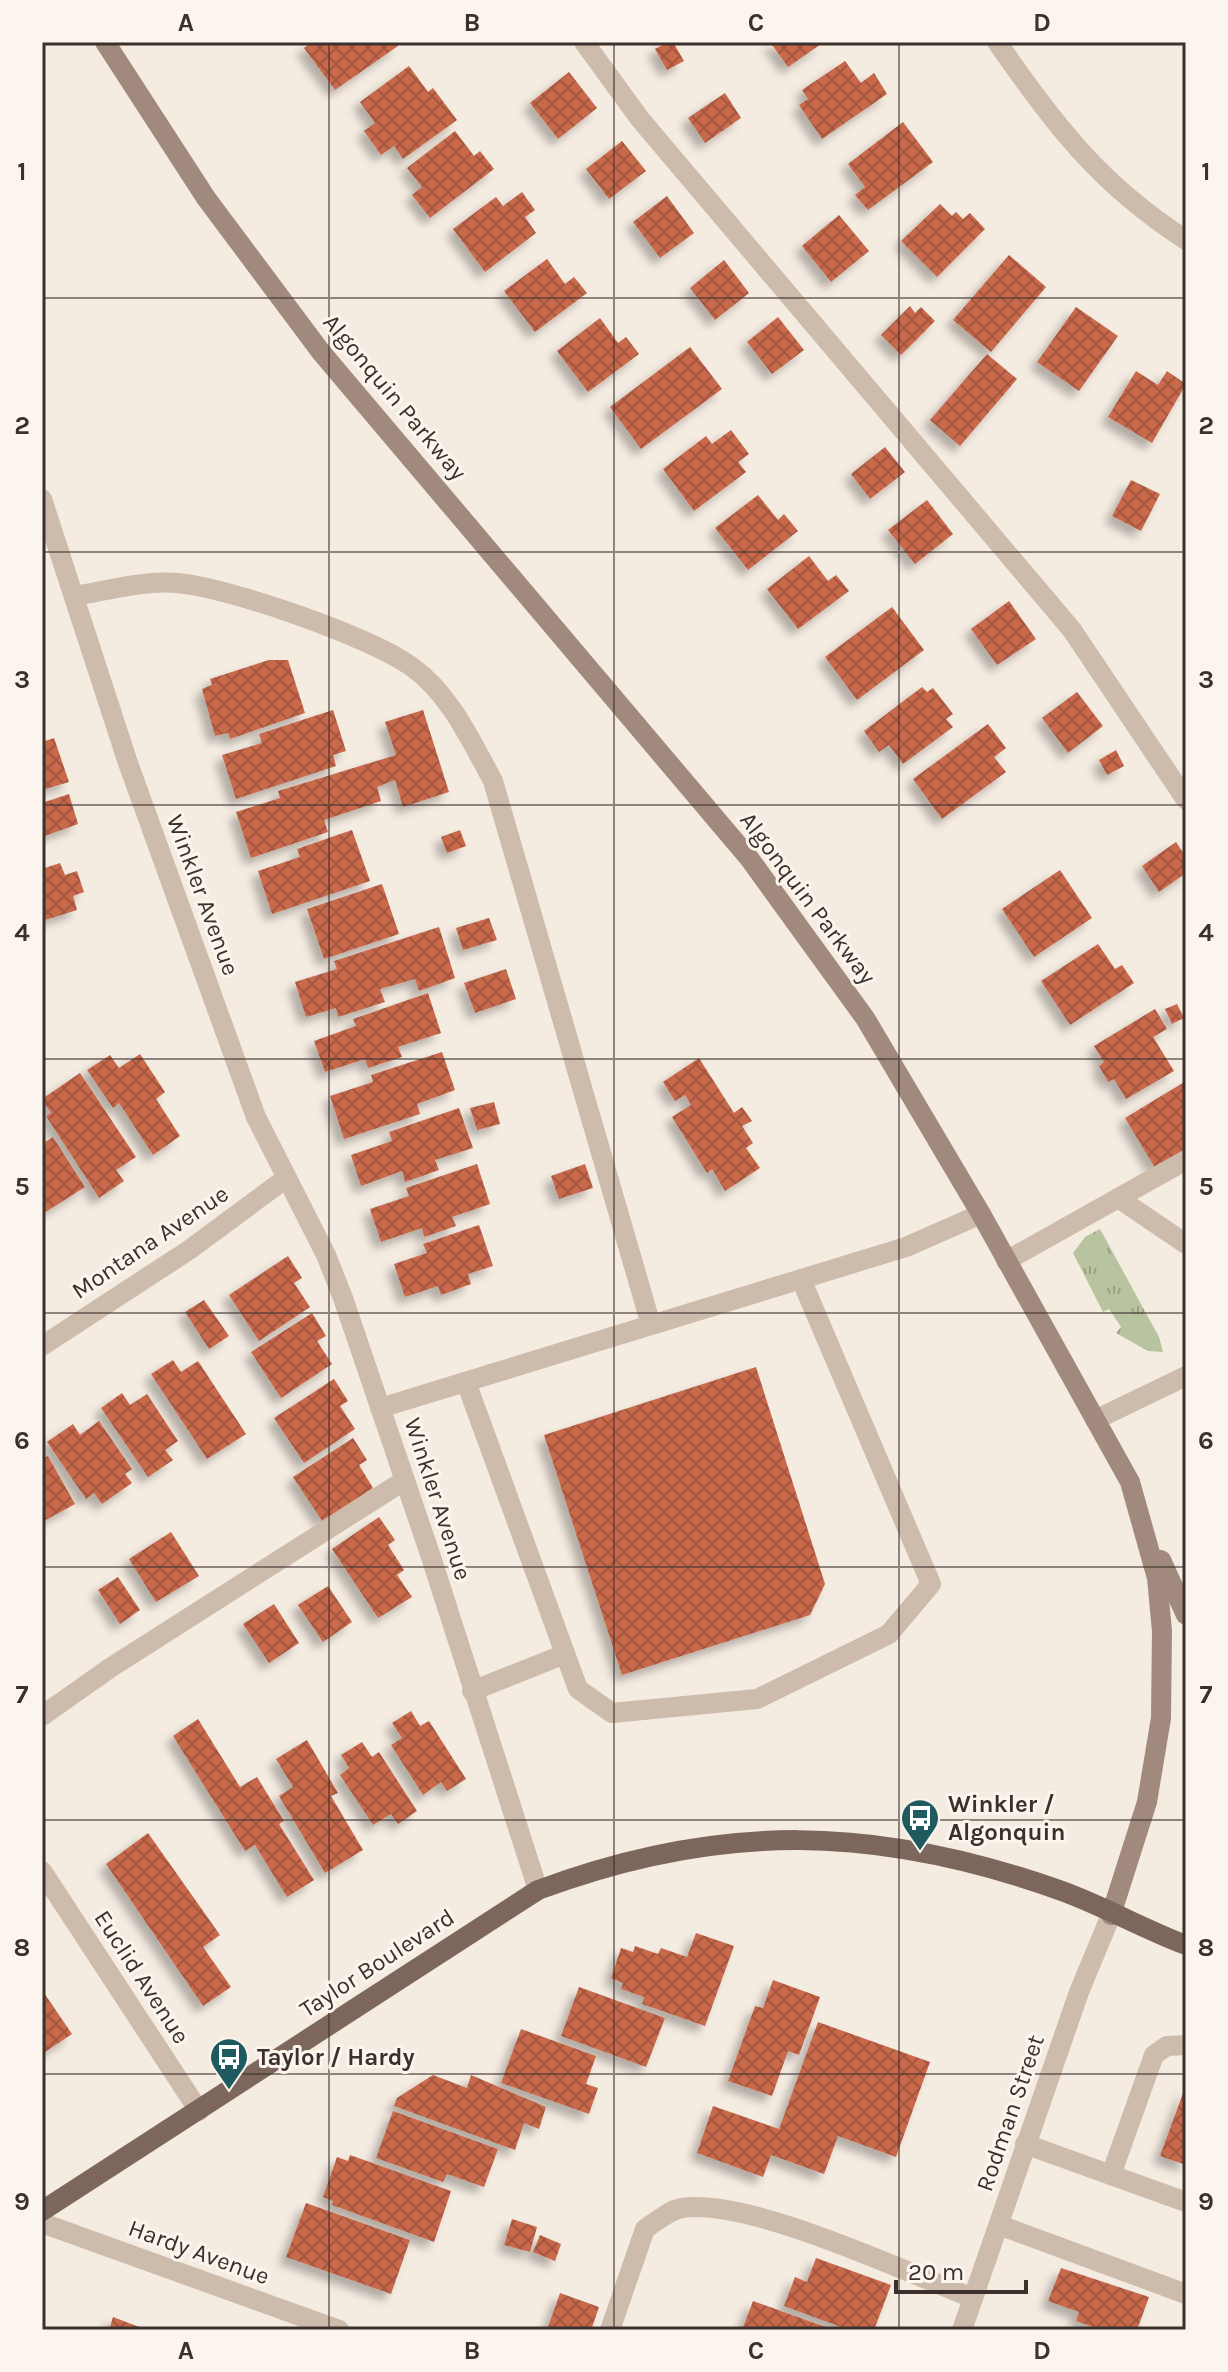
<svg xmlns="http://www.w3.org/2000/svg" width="1228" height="2372" font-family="Karla,sans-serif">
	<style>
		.grass { fill: url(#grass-tufts) }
		.building { fill: url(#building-cross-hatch); filter: url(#shadow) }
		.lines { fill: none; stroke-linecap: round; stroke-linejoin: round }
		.service { stroke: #cdbbac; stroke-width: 20 }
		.minor { stroke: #cdbbac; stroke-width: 20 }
		.secondary { stroke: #a18a7d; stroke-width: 20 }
		.primary { stroke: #7d675c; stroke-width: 20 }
		.grid { fill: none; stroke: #3b302b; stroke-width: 2; stroke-opacity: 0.55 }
		.labels { text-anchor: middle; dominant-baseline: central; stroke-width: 6; stroke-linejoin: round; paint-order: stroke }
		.street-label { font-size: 24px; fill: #3b302b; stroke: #fbf5ee }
		.poi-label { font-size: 24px; font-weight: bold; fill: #3b302b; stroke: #fbf5ee; text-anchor: start }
		.neatline { fill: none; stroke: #3b302b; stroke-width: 3 }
		.grid-label { font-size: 26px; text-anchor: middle; font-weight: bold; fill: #3b302b }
	</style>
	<defs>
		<pattern id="grass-tufts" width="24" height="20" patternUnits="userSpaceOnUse" patternTransform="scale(2)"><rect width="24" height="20" fill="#b8c4a0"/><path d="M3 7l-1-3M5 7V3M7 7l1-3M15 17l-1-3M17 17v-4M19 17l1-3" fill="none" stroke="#97a083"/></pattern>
		<pattern id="building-cross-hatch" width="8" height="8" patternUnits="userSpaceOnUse" patternTransform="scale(2)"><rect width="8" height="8" fill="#c8694b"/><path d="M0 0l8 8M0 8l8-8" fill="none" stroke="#a4573f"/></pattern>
		<filter id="shadow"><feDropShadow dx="-7" dy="7" stdDeviation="4" flood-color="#0004"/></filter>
	</defs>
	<rect width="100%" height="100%" fill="#f4ebe1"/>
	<!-- grass -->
	<polygon class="grass" points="1100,1229 1159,1337 1163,1352 1148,1351 1116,1333 1121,1327 1109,1309 1103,1312 1073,1253 1085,1237"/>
	<!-- building -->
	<g class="building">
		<polygon points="312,42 395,42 398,46 335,90 304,48"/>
		<polygon points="668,42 673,42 684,61 667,70 655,49"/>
		<polygon points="770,42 824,42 788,67"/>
		<polygon points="845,61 861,83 874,73 887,94 822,139 799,105 808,99 802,90"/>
		<polygon points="409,66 428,92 433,88 457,120 403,159 394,146 381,155 364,131 375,123 360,102"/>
		<polygon points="569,72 597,108 558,139 530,103"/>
		<polygon points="725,93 741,118 705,143 688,118"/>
		<polygon points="903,122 933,162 868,210 855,195 865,187 848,164"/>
		<polygon points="455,131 474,156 480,151 494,169 430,218 412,195 422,187 407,168"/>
		<polygon points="622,141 646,171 609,199 586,169"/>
		<polygon points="522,192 535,210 525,217 536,233 485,272 453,229 496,197 503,206"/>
		<polygon points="667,196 694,233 660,258 633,222"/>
		<polygon points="940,204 952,216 956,212 963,219 970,213 985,229 937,277 901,241"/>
		<polygon points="839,215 869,251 831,282 802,246"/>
		<polygon points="1009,255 1046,287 991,352 953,320"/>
		<polygon points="547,259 565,284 574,277 587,293 535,332 504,291"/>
		<polygon points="724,260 749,293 715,320 690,288"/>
		<polygon points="910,306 915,313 921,307 935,321 901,355 881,335"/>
		<polygon points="1076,307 1118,336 1079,391 1037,362"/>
		<polygon points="778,317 804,350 772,374 747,342"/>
		<polygon points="600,318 618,343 626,337 639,354 588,392 557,351"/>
		<polygon points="690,347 722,389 641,449 610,407"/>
		<polygon points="987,354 1017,379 960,446 930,420"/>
		<polygon points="1136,371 1158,385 1167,371 1186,384 1152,443 1108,417"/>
		<polygon points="731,430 749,454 738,462 746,472 694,511 663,469 706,436 712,444"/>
		<polygon points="885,447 905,472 870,499 851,474"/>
		<polygon points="1131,480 1160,494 1141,531 1112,516"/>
		<polygon points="758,495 778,520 784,514 798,531 748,570 715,528"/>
		<polygon points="927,500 953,534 915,564 888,530"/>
		<polygon points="809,556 828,581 836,575 849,591 798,629 767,589"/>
		<polygon points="1009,601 1036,639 997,665 971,629"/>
		<polygon points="892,607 924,650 857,700 825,657"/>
		<polygon points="269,660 288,660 305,713 230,739 228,733 215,736 202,689 212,685 210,679"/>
		<polygon points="922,687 927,692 933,688 953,714 946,719 953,727 903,764 889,745 879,752 864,731"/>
		<polygon points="1077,692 1103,726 1068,753 1042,718"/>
		<polygon points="333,710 346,751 333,755 336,766 236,799 222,755 262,743 259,734"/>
		<polygon points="423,710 449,792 403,807 395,780 377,787 381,801 324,820 328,832 251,858 236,812 280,798 278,791 396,755 385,722"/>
		<polygon points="988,724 1006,748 994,757 1006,772 942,819 913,779"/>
		<polygon points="54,738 69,782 42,790 42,742"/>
		<polygon points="1116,750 1124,766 1107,775 1099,760"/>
		<polygon points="69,794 78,824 42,837 42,803"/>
		<polygon points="352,830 370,881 272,914 258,871 300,857 297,849"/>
		<polygon points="460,830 466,846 447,853 441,837"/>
		<polygon points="1176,842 1186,857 1186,873 1159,892 1142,866"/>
		<polygon points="60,863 65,875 77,871 84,892 73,896 77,910 42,921 42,869"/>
		<polygon points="1060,870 1092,918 1034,957 1002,909"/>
		<polygon points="382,884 399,934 324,959 307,909"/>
		<polygon points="489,918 497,940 463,950 456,928"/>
		<polygon points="439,927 455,978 419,991 415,979 380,989 385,1002 338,1017 336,1008 306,1017 295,982 337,969 334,961"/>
		<polygon points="1098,944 1115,969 1122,965 1134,983 1070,1025 1041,981"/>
		<polygon points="506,969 516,999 475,1013 464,983"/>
		<polygon points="428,993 441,1033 398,1047 402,1057 368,1068 365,1059 325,1072 314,1041 356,1026 353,1019"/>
		<polygon points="1177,1004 1184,1018 1172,1024 1165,1009"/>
		<polygon points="1155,1009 1167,1029 1153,1037 1174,1071 1126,1099 1114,1079 1108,1082 1099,1066 1104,1062 1094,1046"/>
		<polygon points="442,1052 455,1090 417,1104 420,1114 344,1139 330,1096 373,1082 371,1075"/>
		<polygon points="140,1054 165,1092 156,1099 180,1136 153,1155 119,1103 113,1108 87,1070 110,1055 119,1068"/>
		<polygon points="699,1058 734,1113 742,1107 752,1121 742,1126 753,1143 746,1148 760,1168 725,1191 712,1169 707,1173 672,1117 691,1105 685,1095 675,1101 663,1082"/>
		<polygon points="80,1073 136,1157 116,1170 124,1181 99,1198 46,1116 51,1113 42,1099"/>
		<polygon points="1186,1081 1186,1149 1155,1168 1125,1118"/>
		<polygon points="494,1102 500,1124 477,1130 470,1108"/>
		<polygon points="459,1108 473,1148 435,1160 439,1170 405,1182 402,1171 361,1186 351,1155 392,1141 389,1132"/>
		<polygon points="53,1137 85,1187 44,1213 42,1144"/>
		<polygon points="477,1164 490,1204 452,1217 456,1226 424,1237 422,1228 381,1242 370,1209 409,1196 406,1188"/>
		<polygon points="585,1164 593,1188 559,1199 551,1176"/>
		<polygon points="479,1225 493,1266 468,1274 471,1284 441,1295 438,1286 405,1297 394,1264 427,1253 423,1244"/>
		<polygon points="288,1256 302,1278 294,1283 310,1307 259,1341 229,1295"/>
		<polygon points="204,1300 229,1336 209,1349 185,1312"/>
		<polygon points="312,1313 326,1336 317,1341 332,1364 281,1398 251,1352"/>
		<polygon points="173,1360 181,1372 198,1361 246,1434 207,1459 151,1374"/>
		<polygon points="756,1367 825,1584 810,1615 622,1675 544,1435"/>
		<polygon points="334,1379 348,1401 340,1406 355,1429 304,1463 274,1418"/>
		<polygon points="122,1393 130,1405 147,1394 178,1441 165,1450 173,1460 148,1477 101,1408"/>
		<polygon points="99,1421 132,1469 125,1474 132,1483 102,1504 94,1493 86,1499 47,1442 73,1424 80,1435"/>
		<polygon points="353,1438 367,1460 359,1465 373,1488 322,1521 293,1477"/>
		<polygon points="48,1456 75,1504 42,1522 42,1459"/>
		<polygon points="379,1517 395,1540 388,1545 404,1570 397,1575 412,1597 378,1618 332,1549"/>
		<polygon points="171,1532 199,1576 156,1602 129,1559"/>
		<polygon points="118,1577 140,1610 120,1624 98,1590"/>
		<polygon points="328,1586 352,1622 323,1642 298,1605"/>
		<polygon points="274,1604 299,1643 269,1663 243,1624"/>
		<polygon points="411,1711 420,1726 429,1721 466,1779 447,1791 441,1782 423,1795 391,1745 402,1738 392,1723"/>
		<polygon points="198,1719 240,1787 257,1777 284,1821 279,1824 314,1880 287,1897 255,1845 245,1851 173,1736"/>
		<polygon points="307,1740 338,1793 331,1796 363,1850 325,1873 279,1796 293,1787 276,1759"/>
		<polygon points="362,1742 372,1757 379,1752 417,1811 398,1824 391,1814 373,1825 340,1775 349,1768 341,1755"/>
		<polygon points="148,1833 220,1935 203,1947 231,1987 203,2006 106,1864"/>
		<polygon points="696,1933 734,1946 705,2026 642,2004 644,1997 621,1989 623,1983 611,1978 621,1948 633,1952 635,1946 658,1954 661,1948 687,1957"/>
		<polygon points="773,1980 820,1997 799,2055 788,2051 772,2096 728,2081 755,2006 763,2008"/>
		<polygon points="579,1987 665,2018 646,2067 561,2036"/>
		<polygon points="42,1990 72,2034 42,2054"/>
		<polygon points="818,2022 930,2062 896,2157 838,2136 824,2174 771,2155 763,2177 697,2153 713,2106 779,2129"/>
		<polygon points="521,2029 596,2056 586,2084 598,2088 589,2114 501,2083"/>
		<polygon points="433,2075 467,2088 471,2075 546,2107 539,2129 524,2123 515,2150 394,2106 397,2098"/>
		<polygon points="1186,2085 1186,2165 1160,2156"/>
		<polygon points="393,2111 498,2149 484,2187 447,2174 443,2182 376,2158"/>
		<polygon points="350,2155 451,2191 434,2242 332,2205 333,2201 323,2197 337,2157 348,2161"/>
		<polygon points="306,2203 410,2240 391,2294 286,2257"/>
		<polygon points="512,2219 537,2227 530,2252 504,2245"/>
		<polygon points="540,2235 561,2244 555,2261 533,2252"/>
		<polygon points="816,2258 891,2285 874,2330 849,2330 784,2306 795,2277 807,2282"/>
		<polygon points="1061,2268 1149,2297 1137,2330 1101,2330 1076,2321 1079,2312 1048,2301"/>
		<polygon points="560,2293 599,2307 591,2330 547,2330"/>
		<polygon points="753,2301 834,2330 742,2330"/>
		<polygon points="113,2317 147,2330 109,2330"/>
	</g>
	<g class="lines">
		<!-- service -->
		<g class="service">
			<polyline points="584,42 640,119 1072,630 1186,800"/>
			<path d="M74,596C106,591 144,580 177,583C228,587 371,637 412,667C450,694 471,741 493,781L651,1325"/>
			<polyline points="1118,1198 1186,1244"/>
			<polyline points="1006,1261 1186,1160"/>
			<polyline points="466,1382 578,1689 612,1713 757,1699 889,1634 931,1584 801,1279"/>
			<polyline points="380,1408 906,1247 981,1214"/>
			<polyline points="472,1691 565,1654"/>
			<polyline points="42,1716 110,1668 405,1480"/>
			<polyline points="1025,2144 1186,2202"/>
			<polyline points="1111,2175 1154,2055 1167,2046 1186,2045"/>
			<path d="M610,2330L645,2229C656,2222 669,2210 682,2208C750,2198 905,2272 973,2298"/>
		</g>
		<!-- minor -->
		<g class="minor">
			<path d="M997,42C1055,125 1099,184 1186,240"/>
			<polyline points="42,499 128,763 256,1117 326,1255 343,1298 431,1557 538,1890"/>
			<polyline points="42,1346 189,1250 285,1179"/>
			<polyline points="1095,1420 1186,1376"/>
			<polyline points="42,1871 199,2111"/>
			<polyline points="42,2223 339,2330"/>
			<polyline points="999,2225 1186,2294"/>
			<polyline points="962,2330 1079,1992 1111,1915"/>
		</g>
		<!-- secondary -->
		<g class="secondary">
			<polyline points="105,42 206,198 321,352 749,858 865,1018 981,1214 1130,1482 1157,1578 1162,1631 1161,1718 1147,1802 1111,1915"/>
			<polyline points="1161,1560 1186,1615"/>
		</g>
		<!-- primary -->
		<path class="primary" d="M42,2211L538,1890C720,1822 876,1825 1059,1890C1102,1905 1143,1929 1186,1945"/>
	</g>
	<!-- grid -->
	<path class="grid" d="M329,42V2330M614,42V2330M899,42V2330M42,298H1186M42,552H1186M42,805H1186M42,1059H1186M42,1313H1186M42,1567H1186M42,1820H1186M42,2074H1186"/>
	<!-- icons -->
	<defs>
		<symbol id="bus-pin" viewBox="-11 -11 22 30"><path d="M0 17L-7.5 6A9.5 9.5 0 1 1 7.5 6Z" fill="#1f5a5e" stroke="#fbf5ee"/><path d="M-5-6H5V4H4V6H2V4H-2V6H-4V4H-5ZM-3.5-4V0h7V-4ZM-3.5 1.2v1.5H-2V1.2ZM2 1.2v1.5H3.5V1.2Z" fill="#fff"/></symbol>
	</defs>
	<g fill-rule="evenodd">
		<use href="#bus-pin" x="898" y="1796" width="44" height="60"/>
		<use href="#bus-pin" x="207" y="2035" width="44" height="60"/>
	</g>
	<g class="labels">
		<!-- street labels -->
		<g class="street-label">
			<text transform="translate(395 397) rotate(50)">Algonquin Parkway</text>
			<text transform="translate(203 895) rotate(70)">Winkler Avenue</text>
			<text transform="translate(808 898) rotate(53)">Algonquin Parkway</text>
			<text transform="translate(150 1242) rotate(-34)">Montana Avenue</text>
			<text transform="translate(438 1499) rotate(72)">Winkler Avenue</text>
			<text transform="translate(377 1963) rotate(-33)">Taylor Boulevard</text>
			<text transform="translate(142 1977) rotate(57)">Euclid Avenue</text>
			<text transform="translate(1010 2113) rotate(-71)">Rodman Street</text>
			<text transform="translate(199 2252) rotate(20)">Hardy Avenue</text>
		</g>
		<!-- poi labels -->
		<g class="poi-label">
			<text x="948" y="1804">Winkler /<tspan x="948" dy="28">Algonquin</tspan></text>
			<text x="257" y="2057">Taylor / Hardy</text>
		</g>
	</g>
	<!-- border -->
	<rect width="1228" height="2372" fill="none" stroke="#fbf5ee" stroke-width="88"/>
	<!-- scale -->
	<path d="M896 2280v12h130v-12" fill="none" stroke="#3b302b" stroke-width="4"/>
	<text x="908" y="2280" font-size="24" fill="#3b302b" stroke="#fbf5ee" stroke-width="6" paint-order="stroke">20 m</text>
	<rect x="44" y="44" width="1140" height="2284" class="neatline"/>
	<g class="grid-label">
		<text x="186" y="31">A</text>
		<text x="472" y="31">B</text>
		<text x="756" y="31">C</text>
		<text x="1042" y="31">D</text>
		<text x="22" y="180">1</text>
		<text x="1206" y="180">1</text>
		<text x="22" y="434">2</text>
		<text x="1206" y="434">2</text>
		<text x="22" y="688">3</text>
		<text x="1206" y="688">3</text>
		<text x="22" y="941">4</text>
		<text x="1206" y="941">4</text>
		<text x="22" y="1195">5</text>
		<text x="1206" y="1195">5</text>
		<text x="22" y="1449">6</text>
		<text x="1206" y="1449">6</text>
		<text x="22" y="1703">7</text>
		<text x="1206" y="1703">7</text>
		<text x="22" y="1956">8</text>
		<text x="1206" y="1956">8</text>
		<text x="22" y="2210">9</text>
		<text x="1206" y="2210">9</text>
		<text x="186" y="2359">A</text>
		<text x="472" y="2359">B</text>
		<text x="756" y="2359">C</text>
		<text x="1042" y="2359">D</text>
	</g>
</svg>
